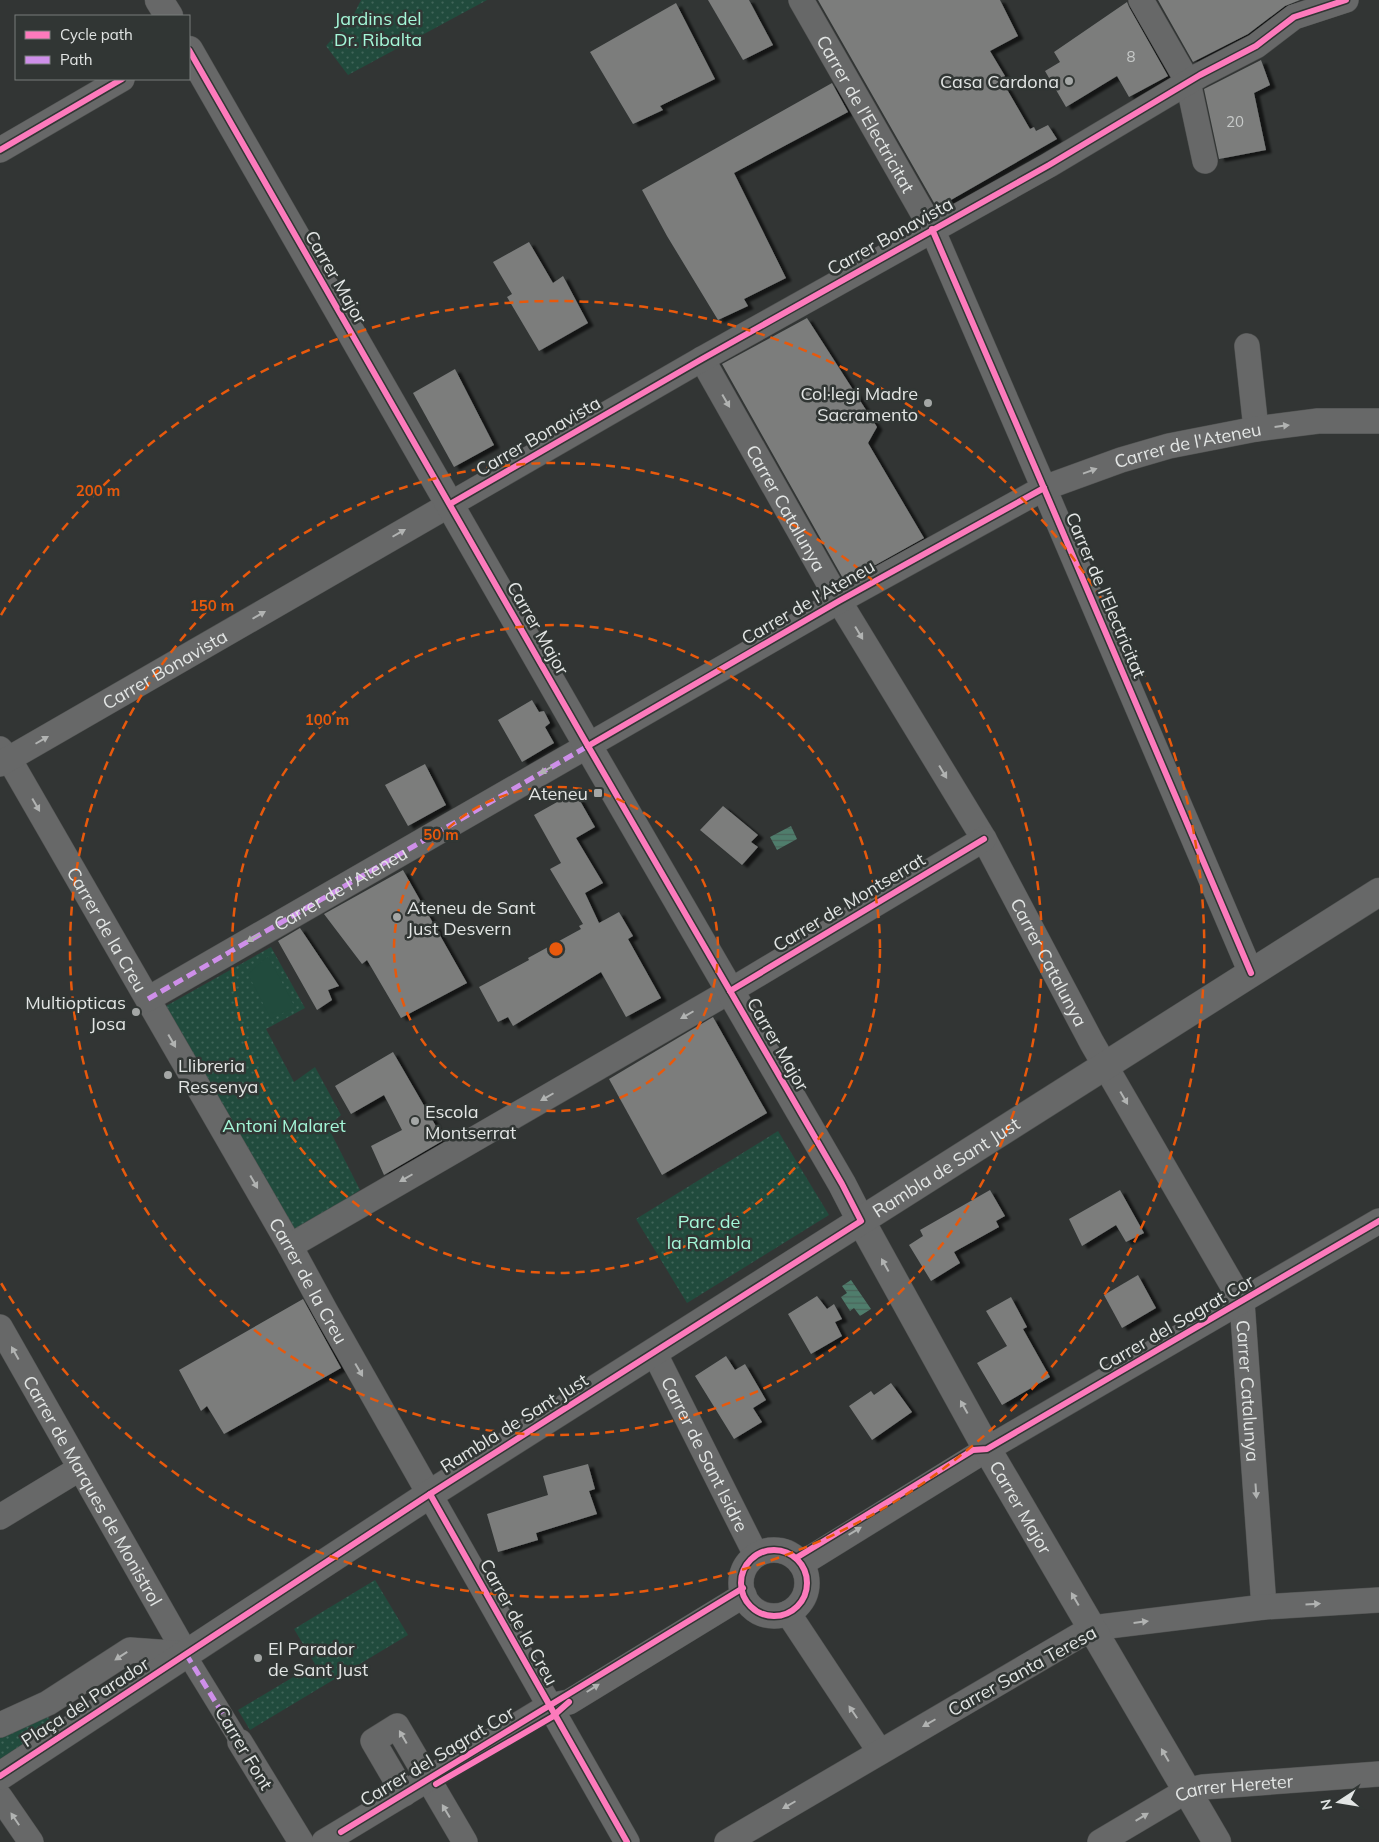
<svg xmlns="http://www.w3.org/2000/svg" width="1379" height="1842" font-family="Mulish,sans-serif">
	<style>
		.park { fill: url(#park-dots) }
		.pitch { fill: #214b3d }
		.water { fill: url(#water-rules) }
		.building { fill: #7b7d7c; filter: url(#shadow) }
		.lines { fill: none; stroke-linecap: round; stroke-linejoin: round }
		.pedestrian-casing { stroke: #4f5150; stroke-width: 20 }
		.minor-casing { stroke: #4f5150; stroke-width: 26 }
		.tertiary-casing { stroke: #4f5150; stroke-width: 29 }
		.pedestrian { stroke: #676868; stroke-width: 19 }
		.minor { stroke: #676868; stroke-width: 25 }
		.tertiary { stroke: #676868; stroke-width: 28 }
		.quiet { stroke: #ce8fe9; stroke-width: 5; stroke-dasharray: 10 5; stroke-linecap: butt }
		.cycleway-casing { stroke: #313634; stroke-width: 9 }
		.cycleway { stroke: #fd7abc; stroke-width: 6 }
		.oneway { fill: #b1b3b2 }
		.ring { fill: none; stroke: #e8590c; stroke-width: 2.5; stroke-dasharray: 9 6 }
		.poi-dot { fill: #a4a7a6; stroke: #313634; stroke-width: 2 }
		.labels { text-anchor: middle; dominant-baseline: central; stroke-width: 5; stroke-linejoin: round; paint-order: stroke }
		.number-label { font-size: 15px; fill: #c8cbca }
		.park-label { font-size: 18px; fill: #a4f7d8; stroke: #313634 }
		.poi-label { font-size: 18px; fill: #e2e5e4; stroke: #313634; text-anchor: end }
		.street-label { font-size: 18px; fill: #e2e5e4; stroke: #313634 }
		.centre { fill: #e8590c; stroke: #313634; stroke-width: 2.5 }
		.ring-label { font-size: 15px; text-anchor: middle; font-weight: bold; fill: #e8590c; stroke: #313634; stroke-width: 5; stroke-linejoin: round; paint-order: stroke }
	</style>
	<defs>
		<pattern id="park-dots" width="8" height="8" patternUnits="userSpaceOnUse" patternTransform="scale(1.25)"><rect width="8" height="8" fill="#214b3d"/><path d="M2 2h.1M6 6h.1" fill="none" stroke="#416559" stroke-width="1.8" stroke-linecap="round"/></pattern>
		<pattern id="water-rules" width="6" height="5" patternUnits="userSpaceOnUse" patternTransform="scale(1.25)"><rect width="6" height="5" fill="#4f7d6c"/><path d="M0 2.5h6" fill="none" stroke="#4a645a"/></pattern>
		<filter id="shadow"><feDropShadow dx="5.5" dy="3" stdDeviation="1" flood-color="#0009"/></filter>
	</defs>
	<rect width="100%" height="100%" fill="#323534"/>
	<!-- park -->
	<g class="park">
		<polygon points="361,0 487,0 348,75 326,46 354,14"/>
		<polygon points="271,947 305,1008 266,1029 294,1082 315,1067 341,1115 328,1127 360,1190 295,1233 166,1006"/>
		<polygon points="778,1131 829,1215 687,1303 636,1219"/>
		<polygon points="375,1580 408,1635 250,1730 238,1710 315,1664 294,1629"/>
		<polygon points="46,1714 57,1729 0,1764 0,1737 21,1729"/>
	</g>
	<!-- pitch -->
	<polygon class="pitch" points="268,956 295,1007 271,1019 248,974"/>
	<!-- water -->
	<g class="water">
		<polygon points="791,826 797,839 777,850 770,837"/>
		<polygon points="851,1280 871,1309 860,1316 854,1308 850,1311 841,1297 847,1293 842,1286"/>
	</g>
	<!-- building -->
	<g class="building">
		<polygon points="708,0 749,0 773,45 743,60"/>
		<polygon points="818,0 1000,0 1018,36 990,51 1005,76 1001,79 1030,129 1034,127 1036,131 1048,125 1057,139 937,208"/>
		<polygon points="1158,0 1300,0 1285,6 1248,34 1193,62"/>
		<polygon points="1127,2 1129,7 1168,76 1129,97 1117,76 1066,107 1045,71 1060,62 1054,52"/>
		<polygon points="676,3 715,79 660,106 663,110 633,124 590,52"/>
		<polygon points="1261,60 1270,85 1254,93 1266,150 1219,159 1204,89"/>
		<polygon points="832,83 848,112 734,173 786,278 744,299 748,306 718,320 667,236 642,190"/>
		<polygon points="529,242 553,283 563,276 588,323 539,351 507,297 512,294 493,262"/>
		<polygon points="807,318 877,427 868,443 924,538 845,582 722,364"/>
		<polygon points="455,369 494,445 454,467 413,393"/>
		<polygon points="532,700 539,712 544,711 550,723 545,727 554,743 522,762 498,720"/>
		<polygon points="425,764 446,805 408,826 385,785"/>
		<polygon points="575,792 595,827 576,838 603,883 585,893 599,923 619,912 633,936 628,939 661,998 626,1017 601,972 513,1026 508,1017 498,1022 479,987 529,960 528,958 581,929 579,926 583,924 550,869 561,863 534,815"/>
		<polygon points="723,806 758,835 751,842 758,847 742,865 700,830"/>
		<polygon points="403,870 467,983 401,1018 367,960 362,964 324,914"/>
		<polygon points="300,928 339,986 328,990 332,1000 317,1010 278,941"/>
		<polygon points="713,1017 767,1113 662,1175 609,1079"/>
		<polygon points="393,1052 444,1140 384,1175 371,1146 402,1130 384,1095 351,1114 335,1086"/>
		<polygon points="990,1190 1005,1216 996,1221 999,1227 954,1252 960,1263 931,1281 909,1245 923,1236 920,1230"/>
		<polygon points="1120,1190 1144,1233 1126,1242 1116,1225 1082,1246 1069,1219"/>
		<polygon points="1138,1275 1156,1308 1122,1328 1104,1295"/>
		<polygon points="817,1296 827,1309 834,1304 842,1319 835,1322 842,1336 811,1354 788,1314"/>
		<polygon points="1011,1297 1027,1327 1023,1329 1050,1377 1002,1405 977,1363 1007,1346 986,1311"/>
		<polygon points="303,1299 341,1368 224,1434 207,1406 201,1411 179,1370"/>
		<polygon points="726,1356 735,1370 745,1364 766,1400 753,1408 762,1422 734,1439 695,1376"/>
		<polygon points="891,1383 912,1412 872,1440 849,1406 871,1391 874,1395"/>
		<polygon points="588,1464 595,1489 589,1491 597,1514 536,1533 538,1540 498,1552 487,1514 548,1495 543,1476"/>
	</g>
	<g class="lines">
		<defs>
			<polyline id="pedestrian" points="186,1654 240,1742"/>
			<g id="minor">
				<path id="s1" d="M801,0L932,229L1037,472L1251,973"/>
				<polyline points="1141,0 1188,82 1205,161"/>
				<polyline points="0,150 122,79"/>
				<polyline points="1247,346 1256,429"/>
				<path id="s2" d="M702,359L839,601L984,839L1092,1043L1242,1302L1264,1607"/>
				<path id="s3" d="M0,749L9,759L16,771L290,1246L326,1312L627,1842"/>
				<path id="s4" d="M0,764L702,359L1049,165L1200,75L1256,46L1294,17L1346,0"/>
				<path id="s5" d="M148,999L839,601L1044,488L1121,460L1169,446L1256,429L1318,421H1379"/>
				<polyline points="290,1246 730,991 984,839"/>
				<path id="s6" d="M0,1327L186,1654"/>
				<path id="s7" d="M654,1352L756,1555"/>
				<polyline points="0,1517 79,1469"/>
				<circle cx="774" cy="1583" r="33"/>
				<polyline points="801,1564 987,1449 1379,1221"/>
				<polyline points="788,1613 880,1752"/>
				<polyline points="0,1725 48,1703 130,1650 186,1654"/>
				<polyline points="240,1742 301,1842"/>
				<polyline points="404,1794 373,1741 397,1726 465,1842"/>
				<polyline points="0,1797 31,1842"/>
				<polyline points="324,1842 549,1706 569,1702 744,1595"/>
				<polyline points="727,1842 1092,1628 1264,1607 1379,1600"/>
				<path id="s8" d="M1100,1842L1186,1791L1203,1787L1379,1774"/>
			</g>
			<g id="tertiary">
				<polyline points="159,0 169,16"/>
				<path id="s9" d="M189,50L588,746L842,1184L861,1221L987,1449L1217,1842"/>
				<path id="s10" d="M0,1776L430,1494L1379,892"/>
			</g>
		</defs>
		<!-- pedestrian casing -->
		<use href="#pedestrian" class="pedestrian-casing"/>
		<!-- minor casing -->
		<use href="#minor" class="minor-casing"/>
		<!-- tertiary casing -->
		<use href="#tertiary" class="tertiary-casing"/>
		<!-- pedestrian -->
		<use href="#pedestrian" class="pedestrian"/>
		<!-- minor -->
		<use href="#minor" class="minor"/>
		<!-- tertiary -->
		<use href="#tertiary" class="tertiary"/>
		<!-- quiet -->
		<g class="quiet">
			<path id="s11" d="M148,999L588,746"/>
			<polyline points="186,1654 240,1742"/>
		</g>
		<defs>
			<g id="cycleway">
				<polyline points="0,150 122,79"/>
				<polyline points="932,229 1037,472 1251,973"/>
				<polyline points="450,504 702,359 1049,165 1200,75 1256,46 1294,17 1346,0"/>
				<polyline points="588,746 839,601 1044,488"/>
				<polyline points="730,991 984,839"/>
				<polyline points="430,1494 627,1842"/>
				<circle cx="774" cy="1583" r="33"/>
				<polyline points="796,1558 973,1450 987,1449 1379,1221"/>
				<polyline points="0,1776 430,1494 861,1221 842,1184 588,746 189,50"/>
				<polyline points="436,1784 552,1717 569,1702"/>
				<polyline points="341,1832 743,1588"/>
			</g>
		</defs>
		<!-- cycleway casing -->
		<use href="#cycleway" class="cycleway-casing"/>
		<!-- cycleway -->
		<use href="#cycleway" class="cycleway"/>
	</g>
	<!-- one-way arrows -->
	<defs><path id="oneway-solid" d="M-6-.8H1V-3.2L6.5 0L1 3.2V.8H-6Z" transform="scale(1.25)"/></defs>
	<g class="oneway">
		<use href="#oneway-solid" transform="translate(726 401) rotate(60)"/>
		<use href="#oneway-solid" transform="translate(1282 426) rotate(-7)"/>
		<use href="#oneway-solid" transform="translate(1090 471) rotate(-20)"/>
		<use href="#oneway-solid" transform="translate(399 533) rotate(-30)"/>
		<use href="#oneway-solid" transform="translate(259 615) rotate(-30)"/>
		<use href="#oneway-solid" transform="translate(859 633) rotate(59)"/>
		<use href="#oneway-solid" transform="translate(42 740) rotate(-30)"/>
		<use href="#oneway-solid" transform="translate(546 770) rotate(150)"/>
		<use href="#oneway-solid" transform="translate(943 772) rotate(59)"/>
		<use href="#oneway-solid" transform="translate(36 805) rotate(60)"/>
		<use href="#oneway-solid" transform="translate(253 938) rotate(150)"/>
		<use href="#oneway-solid" transform="translate(687 1015) rotate(150)"/>
		<use href="#oneway-solid" transform="translate(172 1041) rotate(60)"/>
		<use href="#oneway-solid" transform="translate(547 1097) rotate(150)"/>
		<use href="#oneway-solid" transform="translate(1124 1098) rotate(60)"/>
		<use href="#oneway-solid" transform="translate(406 1178) rotate(150)"/>
		<use href="#oneway-solid" transform="translate(254 1182) rotate(60)"/>
		<use href="#oneway-solid" transform="translate(885 1265) rotate(-119)"/>
		<use href="#oneway-solid" transform="translate(15 1353) rotate(-119)"/>
		<use href="#oneway-solid" transform="translate(359 1370) rotate(60)"/>
		<use href="#oneway-solid" transform="translate(964 1407) rotate(-119)"/>
		<use href="#oneway-solid" transform="translate(1256 1491) rotate(86)"/>
		<use href="#oneway-solid" transform="translate(855 1531) rotate(-31)"/>
		<use href="#oneway-solid" transform="translate(1075 1599) rotate(-120)"/>
		<use href="#oneway-solid" transform="translate(1313 1604) rotate(-3)"/>
		<use href="#oneway-solid" transform="translate(1141 1622) rotate(-7)"/>
		<use href="#oneway-solid" transform="translate(121 1656) rotate(147)"/>
		<use href="#oneway-solid" transform="translate(593 1688) rotate(-32)"/>
		<use href="#oneway-solid" transform="translate(853 1712) rotate(-124)"/>
		<use href="#oneway-solid" transform="translate(929 1723) rotate(150)"/>
		<use href="#oneway-solid" transform="translate(403 1737) rotate(-120)"/>
		<use href="#oneway-solid" transform="translate(1165 1755) rotate(-120)"/>
		<use href="#oneway-solid" transform="translate(789 1805) rotate(150)"/>
		<use href="#oneway-solid" transform="translate(446 1811) rotate(-121)"/>
		<use href="#oneway-solid" transform="translate(1142 1817) rotate(-31)"/>
		<use href="#oneway-solid" transform="translate(15 1819) rotate(-124)"/>
	</g>
	<!-- distance rings -->
	<g class="ring">
		<circle cx="556" cy="949" r="162"/>
		<circle cx="556" cy="949" r="324"/>
		<circle cx="556" cy="949" r="486"/>
		<path d="M1 615A648 648 0 1 1 1 1283"/>
	</g>
	<!-- markers -->
	<g class="poi-dot">
		<circle cx="1069" cy="81" r="5"/>
		<circle cx="928" cy="403" r="5"/>
		<rect x="593" y="788" width="10" height="10" rx="2.5"/>
		<circle cx="397" cy="917" r="5"/>
		<circle cx="136" cy="1012" r="5"/>
		<circle cx="168" cy="1075" r="5"/>
		<circle cx="415" cy="1121" r="5"/>
		<circle cx="258" cy="1658" r="5"/>
	</g>
	<g class="labels">
		<!-- number labels -->
		<g class="number-label">
			<text x="1131" y="56">8</text>
			<text x="1235" y="121">20</text>
		</g>
		<!-- park labels -->
		<g class="park-label">
			<text x="378" y="18">Jardins del<tspan x="378" dy="21">Dr. Ribalta</tspan></text>
			<text x="284" y="1125">Antoni Malaret</text>
			<text x="709" y="1221">Parc de<tspan x="709" dy="21">la Rambla</tspan></text>
		</g>
		<!-- poi labels -->
		<g class="poi-label">
			<text x="1059" y="81">Casa Cardona</text>
			<text x="918" y="393">Col·legi Madre<tspan x="918" dy="21">Sacramento</tspan></text>
			<text x="588" y="793">Ateneu</text>
			<text x="407" y="907" text-anchor="start">Ateneu de Sant<tspan x="407" dy="21">Just Desvern</tspan></text>
			<text x="126" y="1002">Multiopticas<tspan x="126" dy="21">Josa</tspan></text>
			<text x="178" y="1065" text-anchor="start">Llibreria<tspan x="178" dy="21">Ressenya</tspan></text>
			<text x="425" y="1111" text-anchor="start">Escola<tspan x="425" dy="21">Montserrat</tspan></text>
			<text x="268" y="1648" text-anchor="start">El Parador<tspan x="268" dy="21">de Sant Just</tspan></text>
		</g>
		<!-- street labels -->
		<g class="street-label">
			<text stroke="none"><textPath href="#s1" startOffset="131">Carrer de l'Electricitat</textPath></text>
			<text transform="translate(890 236) rotate(-29)">Carrer Bonavista</text>
			<text transform="translate(336 277) rotate(60)">Carrer Major</text>
			<text transform="translate(538 436) rotate(-30)">Carrer Bonavista</text>
			<text stroke="none"><textPath href="#s5" startOffset="1182">Carrer de l'Ateneu</textPath></text>
			<text stroke="none"><textPath href="#s2" startOffset="171">Carrer Catalunya</textPath></text>
			<text transform="translate(1106 595) rotate(67)">Carrer de l'Electricitat</text>
			<text transform="translate(808 602) rotate(-30)">Carrer de l'Ateneu</text>
			<text transform="translate(538 628) rotate(60)">Carrer Major</text>
			<text stroke="none"><textPath href="#s4" startOffset="190">Carrer Bonavista</textPath></text>
			<text stroke="none"><textPath href="#s11" startOffset="222">Carrer de l'Ateneu</textPath></text>
			<text transform="translate(849 902) rotate(-31)">Carrer de Montserrat</text>
			<text stroke="none"><textPath href="#s3" startOffset="210">Carrer de la Creu</textPath></text>
			<text stroke="none"><textPath href="#s2" startOffset="696">Carrer Catalunya</textPath></text>
			<text transform="translate(778 1044) rotate(60)">Carrer Major</text>
			<text stroke="none"><textPath href="#s10" startOffset="1125">Rambla de Sant Just</textPath></text>
			<text stroke="none"><textPath href="#s3" startOffset="615">Carrer de la Creu</textPath></text>
			<text transform="translate(1176 1323) rotate(-30)">Carrer del Sagrat Cor</text>
			<text stroke="none"><textPath href="#s2" startOffset="1176">Carrer Catalunya</textPath></text>
			<text transform="translate(514 1423) rotate(-32)">Rambla de Sant Just</text>
			<text stroke="none"><textPath href="#s7" startOffset="114">Carrer de Sant Isidre</textPath></text>
			<text stroke="none"><textPath href="#s6" startOffset="188">Carrer de Marques de Monistrol</textPath></text>
			<text stroke="none"><textPath href="#s9" startOffset="1678">Carrer Major</textPath></text>
			<text transform="translate(519 1622) rotate(61)">Carrer de la Creu</text>
			<text transform="translate(1022 1671) rotate(-29)">Carrer Santa Teresa</text>
			<text transform="translate(85 1702) rotate(-33)">Plaça del Parador</text>
			<text transform="translate(244 1748) rotate(59)">Carrer Font</text>
			<text transform="translate(437 1756) rotate(-31)">Carrer del Sagrat Cor</text>
			<text stroke="none"><textPath href="#s8" startOffset="148">Carrer Hereter</textPath></text>
		</g>
	</g>
	<circle cx="556" cy="949" r="8" class="centre"/>
	<g class="ring-label">
		<text x="98" y="496">200 m</text>
		<text x="212" y="611">150 m</text>
		<text x="327" y="725">100 m</text>
		<text x="441" y="840">50 m</text>
	</g>
	<!-- legend -->
	<rect x="15" y="15" width="175" height="65" fill="#313634" stroke="#787c7a"/>
	<rect x="25" y="31" width="25" height="8" fill="#fd7abc" stroke="#787c7a"/>
	<text x="60" y="40" font-size="15" fill="#e2e5e4">Cycle path</text>
	<rect x="25" y="56" width="25" height="8" fill="#ce8fe9" stroke="#787c7a"/>
	<text x="60" y="65" font-size="15" fill="#e2e5e4">Path</text>
	<!-- north arrow -->
	<g transform="translate(1339 1802) rotate(258)" stroke="#313634" stroke-width="4" paint-order="stroke">
	<path d="M0-4L9 19L0 12L-9 19Z" fill="#e2e5e4"/>
	<text y="-8" font-size="14" font-weight="bold" text-anchor="middle" fill="#e2e5e4">N</text>
	</g>
</svg>
